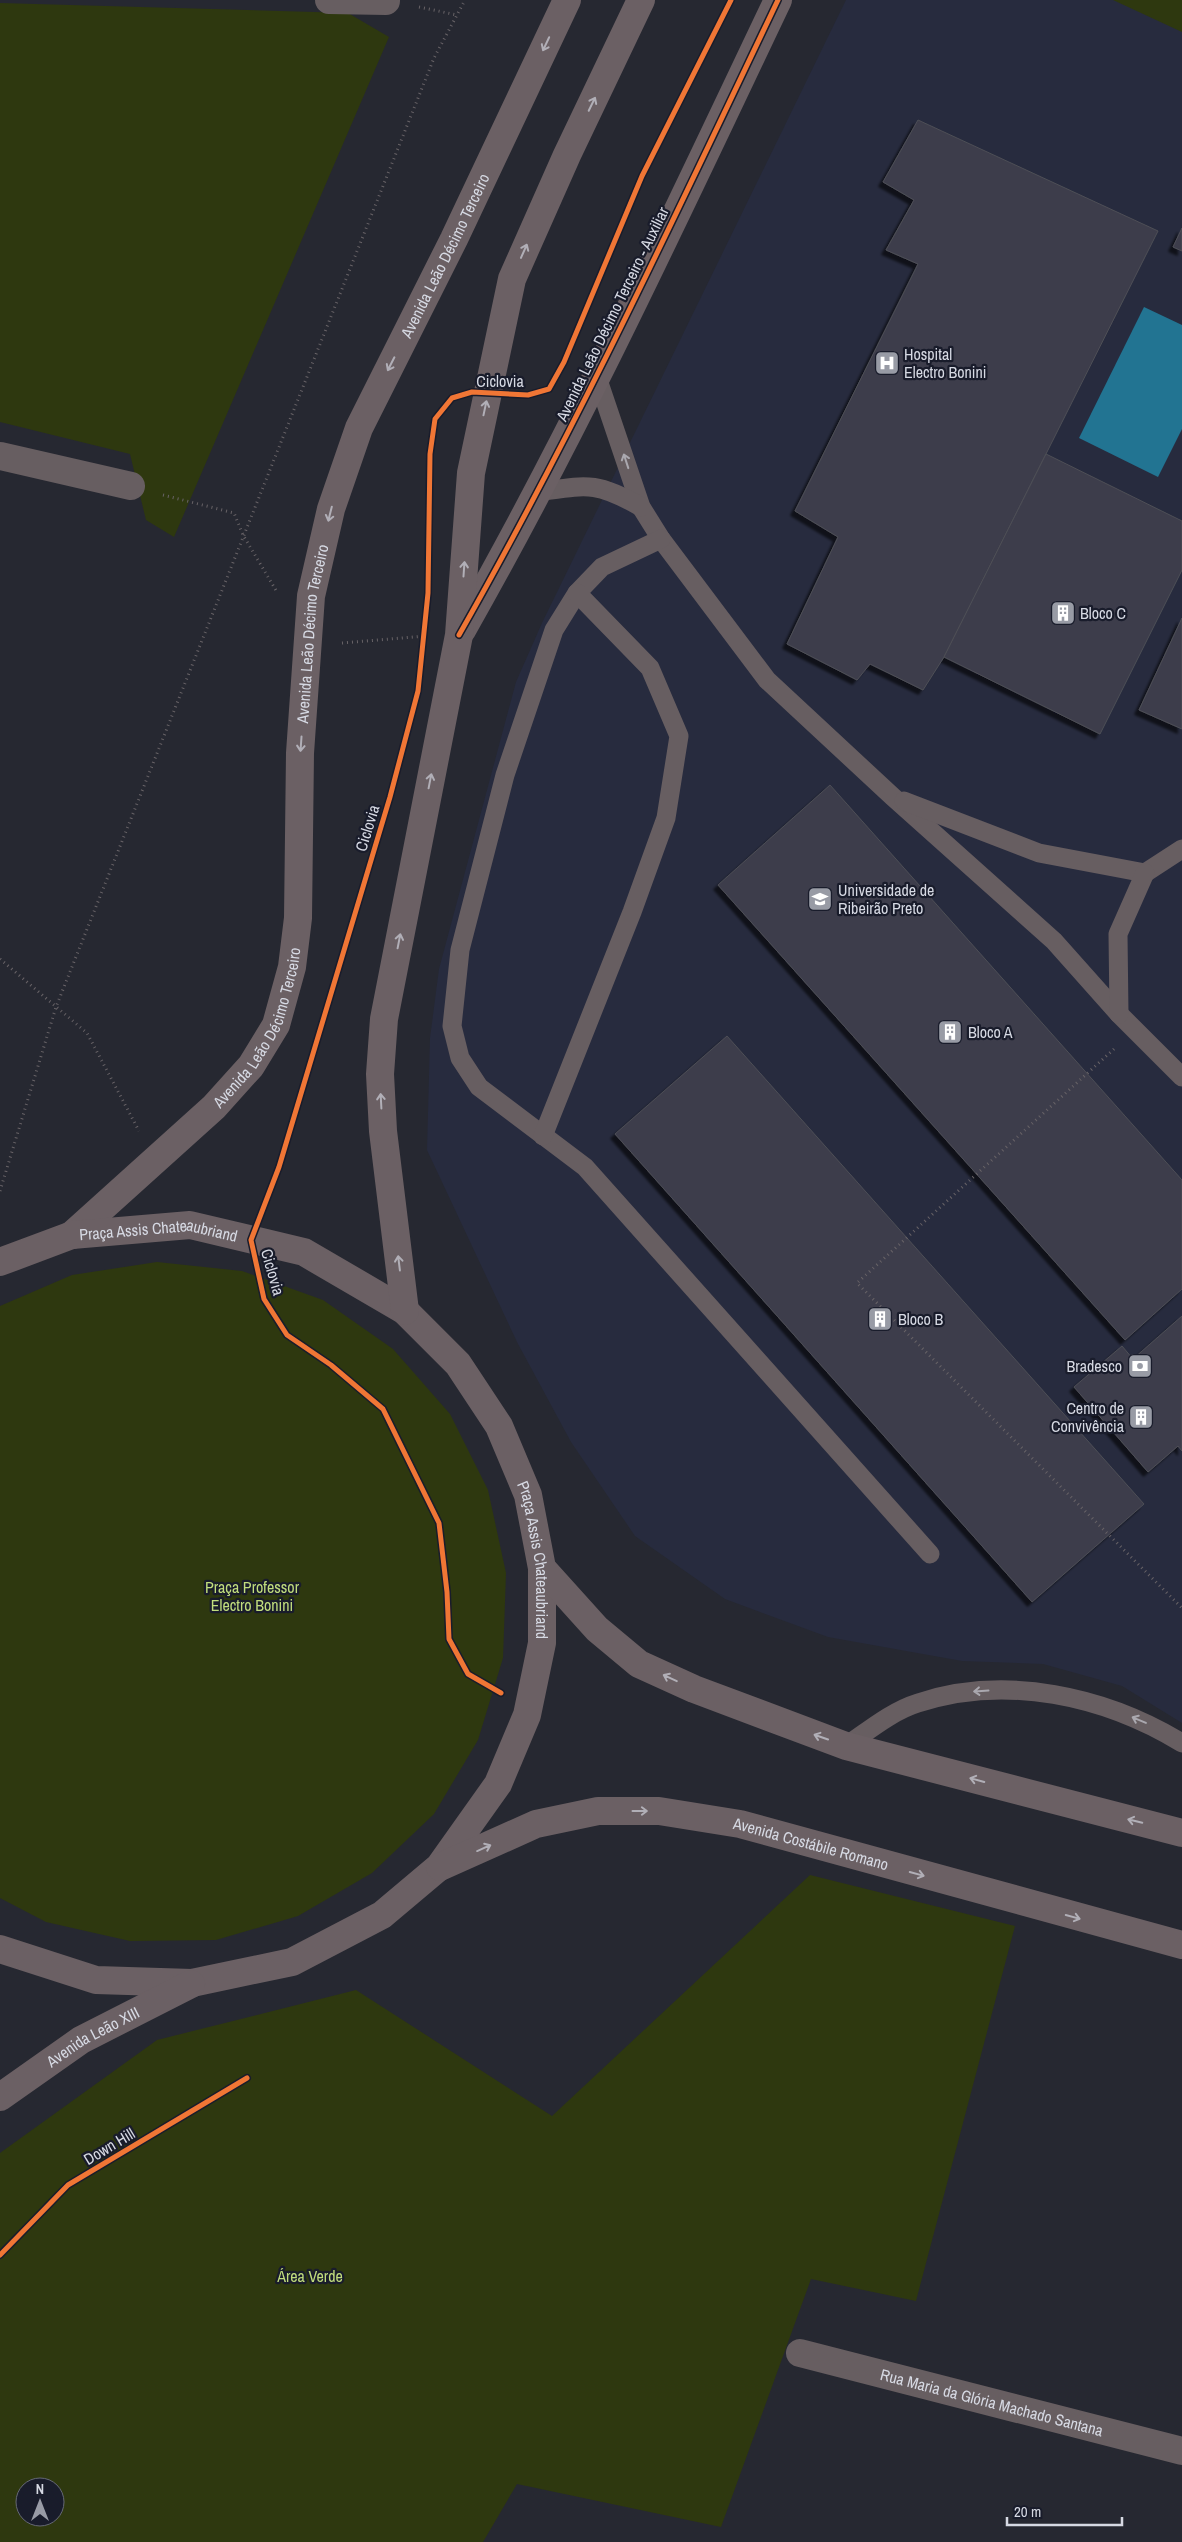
<svg xmlns="http://www.w3.org/2000/svg" width="1182" height="2542" font-family="'Archivo Narrow',sans-serif">
	<style>
		.built { fill: #272b3e }
		.green { fill: #2e380f; fill-rule: evenodd }
		.water { fill: #227492 }
		.building { fill: #3d3d4c; stroke: #4e4f56; filter: url(#shadow) }
		.lines { fill: none; stroke-linecap: round; stroke-linejoin: round }
		.path { stroke: #686367; stroke-width: 3; stroke-dasharray: 1 4; stroke-linecap: butt }
		.lane { stroke: #675e61; stroke-width: 19 }
		.street { stroke: #675e61; stroke-width: 28 }
		.secondary { stroke: #6b6064; stroke-width: 28 }
		.cycleway-casing { stroke: #191c2b; stroke-width: 8 }
		.cycleway { stroke: #f07635; stroke-width: 5 }
		.oneway { stroke: #b1afb7 }
		.oneway2 { stroke: #aaa8af }
		.labels { text-anchor: middle; dominant-baseline: central; stroke-width: 4.5; stroke-linejoin: round; paint-order: stroke }
		.street-label { font-size: 16px; fill: #d6d9e3; stroke: #191c2b }
		.poi-label { font-size: 16px; fill: #d6d9e3; stroke: #191c2b; text-anchor: start }
		.park-label { font-size: 16px; fill: #c1dd7d; stroke: #191c2b }
	</style>
	<defs>
		<filter id="shadow"><feDropShadow dx="-4.5" dy="4.5" stdDeviation="1" flood-color="#0009"/></filter>
	</defs>
	<rect width="100%" height="100%" fill="#262831"/>
	<!-- built -->
	<polygon class="built" points="846,0 1182,0 1182,1723 1122,1686 1043,1664 962,1661 828,1637 725,1599 635,1536 571,1442 517,1342 427,1150 430,1038 439,969 516,682 542,623"/>
	<!-- green -->
	<g class="green">
		<polygon points="1113,0 1182,0 1182,32"/>
		<polygon points="0,3 348,13 389,37 174,537 146,520 130,454 0,422"/>
		<polygon points="157,1262 242,1271 323,1300 393,1349 450,1414 488,1490 506,1573 503,1658 478,1740 434,1814 372,1873 298,1916 216,1940 130,1941 46,1922 0,1898 0,1306 72,1275"/>
		<path d="M810,1875L1015,1926L916,2301L811,2279L721,2527L517,2484L483,2542H0V2153L157,2040L356,1990L552,2116ZM25,2487H55V2517H25Z"/>
	</g>
	<!-- water -->
	<polygon class="water" points="1144,307 1182,325 1182,429 1158,477 1079,438"/>
	<!-- building -->
	<g class="building">
		<polygon points="918,120 1158,231 944,657 923,690 870,664 857,680 787,644 838,537 795,511 918,264 886,250 914,200 883,182"/>
		<polygon points="1182,228 1182,251 1173,247"/>
		<polygon points="1046,454 1182,521 1182,570 1100,734 944,657"/>
		<polygon points="1182,618 1182,729 1139,710"/>
		<polygon points="830,785 1182,1180 1182,1289 1125,1340 718,885"/>
		<polygon points="727,1036 1144,1504 1032,1602 615,1134"/>
		<polygon points="1182,1316 1182,1451 1178,1446 1148,1472 1074,1387 1122,1346 1133,1359"/>
	</g>
	<g class="lines">
		<!-- path -->
		<g class="path">
			<polyline points="419,7 457,15"/>
			<polyline points="163,495 234,513 243,535 277,592"/>
			<polyline points="342,643 426,636"/>
			<polyline points="0,959 87,1033 139,1131"/>
			<polyline points="1114,1049 857,1283 1182,1608"/>
			<polyline points="0,1191 56,1007 434,58 465,0"/>
		</g>
		<!-- lane -->
		<g class="lane">
			<polyline points="596,374 641,507 661,539 767,680 893,797 1054,941 1119,1014 1182,1077"/>
			<path d="M538,492C587,485 596,481 641,507"/>
			<polyline points="661,539 602,567 577,593 554,630 505,775 460,950 452,1026 460,1058 479,1087 585,1167 930,1554"/>
			<polyline points="904,801 1039,853 1145,873 1182,849"/>
			<polyline points="1119,1014 1118,934 1145,873"/>
			<polyline points="543,1136 632,912 666,818 679,736 650,668 577,593"/>
			<path d="M846,1746C868,1731 892,1711 918,1703C1006,1674 1105,1696 1182,1743"/>
		</g>
		<!-- street -->
		<g class="street">
			<polyline points="329,0 386,1"/>
			<polyline points="0,456 131,486"/>
			<path id="s1" d="M800,2353L1182,2451"/>
		</g>
		<!-- secondary -->
		<g class="secondary">
			<path d="M462,630C578,426 677,212 778,0"/>
			<path id="s2" d="M72,1235L214,1107L251,1066L276,1025L292,967L298,918L300,753L311,596L331,509L359,428L454,239L567,0"/>
			<path id="s3" d="M0,1262L72,1235L190,1225L304,1252L405,1311L458,1364L499,1426L528,1495L542,1568V1643L527,1715L498,1784L439,1867L382,1915L292,1962L192,1983L96,1980L0,1949"/>
			<polyline points="405,1311 383,1131 380,1074 384,1019 459,635 471,473 512,279 567,155 641,0"/>
			<polyline points="542,1568 597,1629 639,1664 694,1689 846,1746 1182,1833"/>
			<path id="s4" d="M440,1867L536,1824L598,1811H659L740,1824L1182,1945"/>
			<path id="s5" d="M0,2097L81,2040L191,1984"/>
		</g>
		<defs>
			<g id="cycleway">
				<path d="M459,635C576,429 676,214 778,0"/>
				<polyline points="501,1693 468,1674 449,1639 447,1592 439,1523 383,1409 331,1365 287,1335 264,1299 251,1240 279,1167 390,797 418,691 428,593 430,454 435,419 452,398 472,392 528,395 549,389 564,362 642,176 731,0"/>
				<polyline points="0,2255 68,2185 247,2078"/>
			</g>
		</defs>
		<!-- cycleway casing -->
		<use href="#cycleway" class="cycleway-casing"/>
		<!-- cycleway -->
		<use href="#cycleway" class="cycleway"/>
	</g>
	<!-- one-way arrows -->
	<defs><path id="oneway-shaft" d="M-6 0H5M1.5-3L5.5 0L1.5 3" fill="none" stroke-width="1.6" stroke-linecap="round" stroke-linejoin="round" transform="scale(1.25)"/></defs>
	<g class="oneway">
		<use href="#oneway-shaft" transform="translate(546 44) rotate(115)"/>
		<use href="#oneway-shaft" transform="translate(592 104) rotate(-64)"/>
		<use href="#oneway-shaft" transform="translate(524 251) rotate(-66)"/>
		<use href="#oneway-shaft" transform="translate(391 364) rotate(117)"/>
		<use href="#oneway-shaft" transform="translate(485 408) rotate(-78)"/>
		<use href="#oneway-shaft" transform="translate(330 514) rotate(104)"/>
		<use href="#oneway-shaft" transform="translate(464 569) rotate(-86)"/>
		<use href="#oneway-shaft" transform="translate(301 744) rotate(94)"/>
		<use href="#oneway-shaft" transform="translate(430 781) rotate(-79)"/>
		<use href="#oneway-shaft" transform="translate(399 941) rotate(-79)"/>
		<use href="#oneway-shaft" transform="translate(381 1101) rotate(-93)"/>
		<use href="#oneway-shaft" transform="translate(399 1263) rotate(-97)"/>
		<use href="#oneway-shaft" transform="translate(670 1678) rotate(-155)"/>
		<use href="#oneway-shaft" transform="translate(821 1737) rotate(-161)"/>
		<use href="#oneway-shaft" transform="translate(977 1780) rotate(-165)"/>
		<use href="#oneway-shaft" transform="translate(640 1811)"/>
		<use href="#oneway-shaft" transform="translate(1135 1821) rotate(-166)"/>
		<use href="#oneway-shaft" transform="translate(484 1848) rotate(-24)"/>
		<use href="#oneway-shaft" transform="translate(917 1874) rotate(15)"/>
		<use href="#oneway-shaft" transform="translate(1073 1917) rotate(15)"/>
	</g>
	<g class="oneway2">
		<use href="#oneway-shaft" transform="translate(626 461) rotate(-108)"/>
		<use href="#oneway-shaft" transform="translate(981 1691) rotate(176)"/>
		<use href="#oneway-shaft" transform="translate(1139 1720) rotate(-157)"/>
	</g>
	<!-- icons -->
	<defs>
		<symbol id="hospital-square" viewBox="-11 -11 22 22"><rect x="-9" y="-9" width="18" height="18" rx="4" fill="#989ba5" stroke="#191c2b"/><path d="M-5-5h3v3.5h4V-5h3V5h-3V1.5h-4V5h-3Z" fill="#fff"/></symbol>
		<symbol id="building-square" viewBox="-11 -11 22 22"><rect x="-9" y="-9" width="18" height="18" rx="4" fill="#989ba5" stroke="#191c2b"/><path d="M-4-6H4V6H1V3H-1V6H-4ZM-2.5-4.3h1.7v1.8h-1.7ZM.8-4.3h1.7v1.8H.8ZM-2.5-1h1.7V.8h-1.7ZM.8-1h1.7V.8H.8Z" fill="#fff"/></symbol>
		<symbol id="university-square" viewBox="-11 -11 22 22"><rect x="-9" y="-9" width="18" height="18" rx="4" fill="#989ba5" stroke="#191c2b"/><path d="M0-5L7-2L0 1L-7-2ZM-4 1L0 2.5L4 1V4Q0 6-4 4Z" fill="#fff"/></symbol>
		<symbol id="bank-square" viewBox="-11 -11 22 22"><rect x="-9" y="-9" width="18" height="18" rx="4" fill="#989ba5" stroke="#191c2b"/><path d="M-6-4H6V4H-6ZM0-2.3a2.3 2.3 0 1 0 0 4.6a2.3 2.3 0 1 0 0-4.6Z" fill="#fff"/></symbol>
	</defs>
	<g fill-rule="evenodd">
		<use href="#hospital-square" x="873" y="349" width="28" height="28"/>
		<use href="#building-square" x="1049" y="599" width="28" height="28"/>
		<use href="#university-square" x="806" y="885" width="28" height="28"/>
		<use href="#building-square" x="936" y="1018" width="28" height="28"/>
		<use href="#building-square" x="866" y="1305" width="28" height="28"/>
		<use href="#bank-square" x="1126" y="1352" width="28" height="28"/>
		<use href="#building-square" x="1127" y="1403" width="28" height="28"/>
	</g>
	<g class="labels">
		<!-- street labels -->
		<g class="street-label">
			<text stroke="none"><textPath href="#s2" startOffset="1094">Avenida Leão Décimo Terceiro</textPath></text>
			<text transform="translate(612 314) rotate(-64)">Avenida Leão Décimo Terceiro - Auxiliar</text>
			<text x="500" y="381">Ciclovia</text>
			<text stroke="none"><textPath href="#s2" startOffset="689">Avenida Leão Décimo Terceiro</textPath></text>
			<text transform="translate(367 828) rotate(-73)">Ciclovia</text>
			<text stroke="none"><textPath href="#s2" startOffset="284">Avenida Leão Décimo Terceiro</textPath></text>
			<text stroke="none"><textPath href="#s3" startOffset="164">Praça Assis Chateaubriand</textPath></text>
			<text transform="translate(273 1272) rotate(74)">Ciclovia</text>
			<text stroke="none"><textPath href="#s3" startOffset="719">Praça Assis Chateaubriand</textPath></text>
			<text stroke="none"><textPath href="#s4" startOffset="385">Avenida Costábile Romano</textPath></text>
			<text stroke="none"><textPath href="#s5" startOffset="111">Avenida Leão XIII</textPath></text>
			<text transform="translate(109 2146) rotate(-31)">Down Hill</text>
			<text stroke="none"><textPath href="#s1" startOffset="198">Rua Maria da Glória Machado Santana</textPath></text>
		</g>
		<!-- poi labels -->
		<g class="poi-label">
			<text x="904" y="354">Hospital<tspan x="904" dy="18">Electro Bonini</tspan></text>
			<text x="1080" y="613">Bloco C</text>
			<text x="838" y="890">Universidade de<tspan x="838" dy="18">Ribeirão Preto</tspan></text>
			<text x="968" y="1032">Bloco A</text>
			<text x="898" y="1319">Bloco B</text>
			<text x="1122" y="1366" text-anchor="end">Bradesco</text>
			<text x="1124" y="1408" text-anchor="end">Centro de<tspan x="1124" dy="18">Convivência</tspan></text>
		</g>
		<!-- park labels -->
		<g class="park-label">
			<text x="252" y="1587">Praça Professor<tspan x="252" dy="18">Electro Bonini</tspan></text>
			<text x="310" y="2276">Área Verde</text>
		</g>
	</g>
	<!-- north arrow -->
	<g transform="translate(40 2502)"><circle r="24" fill="#191c2b" stroke="#656875"/>
	<path d="M0-4L9 19L0 12L-9 19Z" fill="#989ba5"/>
	<text y="-8" font-size="14" font-weight="bold" text-anchor="middle" fill="#d6d9e3">N</text>
	</g>
	<!-- scale -->
	<path d="M1007 2517v8h115v-8" fill="none" stroke="#d6d9e3" stroke-width="2.5"/>
	<text x="1014" y="2517" font-size="15" fill="#d6d9e3" stroke="#191c2b" stroke-width="4" paint-order="stroke">20 m</text>
</svg>
